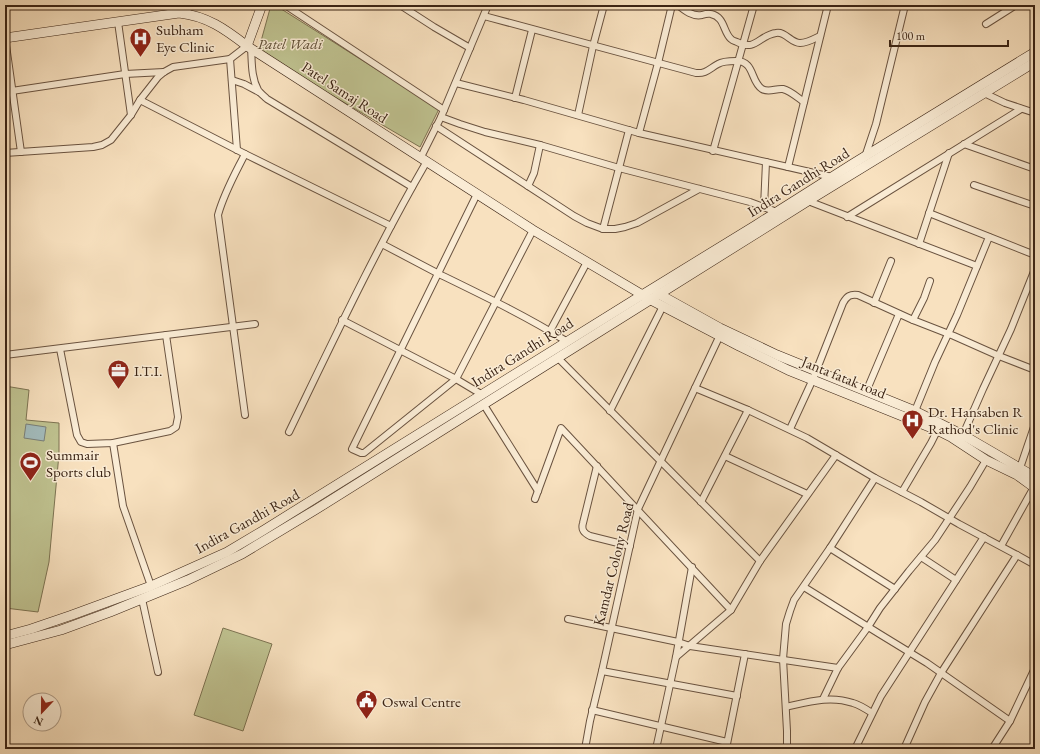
<svg xmlns="http://www.w3.org/2000/svg" width="1040" height="754" font-family="'EB Garamond',serif">
	<style>
		.green { fill: #bfc290; stroke: #7d7352 }
		.water { fill: #a2bbbc; stroke: #797f79 }
		.lines { fill: none; stroke-linecap: round; stroke-linejoin: round }
		.street-casing { stroke: #6a5340; stroke-width: 8 }
		.secondary-casing { stroke: #3b2415; stroke-width: 10 }
		.street { stroke: #faecd5; stroke-width: 6 }
		.secondary { stroke: #faecd5; stroke-width: 9 }
		.labels { text-anchor: middle; dominant-baseline: central; stroke-width: 3; stroke-linejoin: round; paint-order: stroke }
		.poi-label { font-size: 15px; fill: #3b2415; stroke: #faecd5; text-anchor: start }
		.park-label { font-size: 15px; font-style: italic; fill: #5c4c34; stroke: #faecd5 }
		.street-label { font-size: 15px; fill: #3b2415; stroke: #faecd5 }
	</style>
	<rect width="100%" height="100%" fill="#f8e1bf"/>
	<filter id="stains"><feTurbulence type="fractalNoise" baseFrequency=".005" numOctaves="4"/><feColorMatrix values="0 0 0 0 .2 0 0 0 0 .09 0 0 0 0 .02 0 0 0 .5 -.17"/></filter>
	<radialGradient id="worn" r=".72"><stop offset=".6" stop-color="#630" stop-opacity="0"/><stop offset="1" stop-color="#630" stop-opacity=".3"/></radialGradient>
	<!-- green -->
	<g class="green">
		<polygon points="271,5 275,5 439,109 420,147 258,52"/>
		<polygon points="5,386 29,390 26,420 59,423 59,454 49,562 38,612 5,608"/>
		<polygon points="223,628 272,644 243,731 194,715"/>
	</g>
	<!-- water -->
	<polygon class="water" points="26,424 46,427 44,441 24,438"/>
	<g class="lines">
		<defs>
			<g id="street">
				<polyline points="179,5 190,14"/>
				<polyline points="285,5 444,110"/>
				<polyline points="400,5 434,27 470,48"/>
				<path d="M678,5C685,11 693,17 702,15C705,14 708,13 711,14C725,17 723,32 731,39C733,41 735,41 737,42C756,52 759,35 776,33C785,31 791,43 800,43C807,43 814,39 820,36"/>
				<path d="M484,16L696,73C706,74 709,69 718,64C723,61 730,61 736,61C755,61 750,81 762,89C769,93 776,88 783,89C791,91 798,98 804,102"/>
				<polyline points="118,22 131,115"/>
				<polyline points="986,24 1016,5"/>
				<polyline points="5,38 21,152"/>
				<path d="M251,48C252,62 251,77 258,90C260,93 264,96 267,99L412,187"/>
				<polyline points="230,59 237,150"/>
				<polyline points="232,80 244,84 259,92"/>
				<polyline points="456,83 524,100 639,133 832,177"/>
				<polyline points="5,92 125,74 164,72"/>
				<polyline points="984,93 1005,103 1035,113"/>
				<polyline points="515,98 532,30"/>
				<polyline points="140,100 245,154 391,226"/>
				<polyline points="578,115 593,46 604,5"/>
				<polyline points="441,117 460,124 485,132 540,145 619,168 750,202 777,212"/>
				<polyline points="436,126 574,216 587,223 603,229 615,229 625,227 637,223 699,189"/>
				<polyline points="639,133 658,63 672,5"/>
				<polyline points="964,144 1035,169"/>
				<polyline points="713,151 754,5"/>
				<polyline points="5,153 93,147 102,145 111,140 131,115 140,100 158,77 164,72 173,67 230,59 247,46"/>
				<polyline points="421,157 441,117 488,5"/>
				<polyline points="865,157 876,124 905,5"/>
				<polyline points="788,167 828,5"/>
				<polyline points="974,185 1035,206"/>
				<polyline points="528,186 534,173 540,145"/>
				<polyline points="477,194 352,449 361,453 364,453 456,379 533,230"/>
				<polyline points="808,201 977,266"/>
				<polyline points="764,207 766,162"/>
				<polyline points="929,213 1035,255"/>
				<polyline points="847,217 1021,109"/>
				<polyline points="603,229 629,130"/>
				<path d="M382,244C401,254 420,264 439,274C482,295 526,316 566,341"/>
				<polyline points="919,244 949,153"/>
				<polyline points="874,303 891,261"/>
				<polyline points="342,320 456,379 481,394"/>
				<polyline points="913,320 924,298 930,281"/>
				<polyline points="550,331 587,262"/>
				<polyline points="60,349 77,435 81,442 87,444 113,443 170,431 176,427 178,417 166,335"/>
				<polyline points="5,355 255,324"/>
				<polyline points="558,358 760,561"/>
				<polyline points="695,388 748,410 807,438 875,478 921,502 959,524 1017,555 1035,565"/>
				<polyline points="866,392 899,314"/>
				<polyline points="484,405 538,491"/>
				<polyline points="610,411 663,306"/>
				<polyline points="915,411 935,362 957,315 989,237"/>
				<path d="M245,415L218,215C224,193 235,174 245,154"/>
				<path d="M790,429L813,379L843,303C847,296 850,294 858,295L913,320L954,336L999,356L1035,370"/>
				<path d="M289,432C333,341 376,249 427,161"/>
				<polyline points="962,437 983,389 1011,329 1035,269"/>
				<polyline points="113,443 123,506 151,586"/>
				<polyline points="725,456 807,494"/>
				<path d="M597,466L583,523C581,530 584,533 590,536L630,546"/>
				<polyline points="1020,468 1035,424"/>
				<polyline points="902,492 931,443 939,427"/>
				<polyline points="535,499 561,428 731,610"/>
				<polyline points="701,502 748,410"/>
				<polyline points="1001,546 1034,487"/>
				<polyline points="830,548 895,589"/>
				<polyline points="921,557 956,580"/>
				<polyline points="804,587 878,633 927,663 1010,721"/>
				<polyline points="142,599 158,672"/>
				<polyline points="568,619 678,642 690,646 838,668"/>
				<polyline points="676,657 731,610 760,561 836,455"/>
				<polyline points="602,671 737,696"/>
				<polyline points="823,699 838,668 868,627 880,608 909,571 935,540 970,487 986,460"/>
				<path d="M786,707C808,702 830,695 853,703C860,705 866,709 872,713"/>
				<polyline points="592,710 727,742"/>
				<polyline points="585,749 590,721 602,671 638,509 721,333"/>
				<polyline points="656,749 676,657 692,567"/>
				<polyline points="726,749 745,654"/>
				<polyline points="787,749 787,731 783,659 786,624 790,611 794,600 830,548 875,478"/>
				<polyline points="855,749 881,696 984,537"/>
				<polyline points="904,749 925,702 941,673 1017,555"/>
				<polyline points="992,749 1010,721 1035,668"/>
			</g>
			<g id="secondary">
				<path d="M5,38L179,13C207,16 225,29 247,46L533,230L651,300L739,346L788,370L937,430L951,437L986,460L1017,475L1035,488"/>
				<polyline points="247,46 262,5"/>
				<polyline points="657,293 720,328 777,355 915,411 963,435 1035,477"/>
				<polyline points="5,636 31,629 72,615 151,586 227,552 264,530 642,295 756,225 854,163 1035,52"/>
				<polyline points="5,645 61,630 110,612 188,580 242,554 315,510 808,201 1035,62"/>
			</g>
		</defs>
		<!-- street casing -->
		<use href="#street" class="street-casing"/>
		<!-- secondary casing -->
		<use href="#secondary" class="secondary-casing"/>
		<!-- street -->
		<use href="#street" class="street"/>
		<!-- secondary -->
		<use href="#secondary" class="secondary"/>
	</g>
	<!-- icons -->
	<defs>
		<symbol id="hospital-pin" viewBox="-11 -11 22 30"><path d="M0 17L-7.5 6A9.5 9.5 0 1 1 7.5 6Z" fill="#8f2418" stroke="#faecd5"/><path d="M-5-5h3v3.5h4V-5h3V5h-3V1.5h-4V5h-3Z" fill="#fff"/></symbol>
		<symbol id="office-pin" viewBox="-11 -11 22 30"><path d="M0 17L-7.5 6A9.5 9.5 0 1 1 7.5 6Z" fill="#8f2418" stroke="#faecd5"/><path d="M-6-3h4V-5.5h4V-3h4V5H-6ZM-1-4.5V-3h2v-1.5ZM-6 0V1H6V0Z" fill="#fff"/></symbol>
		<symbol id="stadium-pin" viewBox="-11 -11 22 30"><path d="M0 17L-7.5 6A9.5 9.5 0 1 1 7.5 6Z" fill="#8f2418" stroke="#faecd5"/><path d="M0-5a6.5 5 0 1 0 0 10a6.5 5 0 1 0 0-10ZM-3.5-1.8h7v3.6h-7Z" fill="#fff"/></symbol>
		<symbol id="civic-pin" viewBox="-11 -11 22 30"><path d="M0 17L-7.5 6A9.5 9.5 0 1 1 7.5 6Z" fill="#8f2418" stroke="#faecd5"/><path d="M-.6-6.5H3V-4.5H.6V-3L4-1V1h2V6H-6V1h2V-1L-.6-3ZM-1.2 2.5V6h2.4V2.5Z" fill="#fff"/></symbol>
	</defs>
	<g fill-rule="evenodd">
		<use href="#hospital-pin" x="128" y="26" width="25" height="34"/>
		<use href="#office-pin" x="106" y="358" width="25" height="34"/>
		<use href="#hospital-pin" x="900" y="408" width="25" height="34"/>
		<use href="#stadium-pin" x="18" y="450" width="25" height="34"/>
		<use href="#civic-pin" x="354" y="688" width="25" height="34"/>
	</g>
	<g class="labels">
		<!-- poi labels -->
		<g class="poi-label">
			<text x="156" y="29">Subham<tspan x="156" dy="17">Eye Clinic</tspan></text>
			<text x="134" y="370">I.T.I.</text>
			<text x="928" y="411">Dr. Hansaben R<tspan x="928" dy="17">Rathod's Clinic</tspan></text>
			<text x="46" y="454">Summair<tspan x="46" dy="17">Sports club</tspan></text>
			<text x="382" y="701">Oswal Centre</text>
		</g>
		<!-- park labels -->
		<g class="park-label">
			<text x="290" y="43">Patel Wadi</text>
		</g>
		<!-- street labels -->
		<g class="street-label">
			<text transform="translate(345 92) rotate(33)">Patel Samaj Road</text>
			<text transform="translate(798 182) rotate(-32)">Indira Gandhi Road</text>
			<text transform="translate(522 352) rotate(-32)">Indira Gandhi Road</text>
			<text transform="translate(844 377) rotate(22)">Janta fatak road</text>
			<text transform="translate(247 521) rotate(-29)">Indira Gandhi Road</text>
			<text transform="translate(613 564) rotate(-76)">Kamdar Colony Road</text>
		</g>
	</g>
	<!-- margin -->
	<rect width="1040" height="754" fill="none" stroke="#f8e1bf" stroke-width="20"/>
	<rect x="6" y="6" width="1028" height="742" fill="none" stroke="#3b2415" stroke-width="2"/>
	<rect x="10" y="10" width="1020" height="734" fill="none" stroke="#3b2415"/>
	<!-- north arrow -->
	<g transform="translate(42 712) rotate(202)"><circle r="19" fill="#faecd5" stroke="#ae9c88"/>
	<path d="M0-3L7 15L0 10L-7 15Z" fill="#8f2418"/>
	<text y="-6" font-size="11" font-weight="bold" text-anchor="middle" fill="#3b2415">N</text>
	</g>
	<!-- scale -->
	<path d="M890 40v6h118v-6" fill="none" stroke="#3b2415" stroke-width="2"/>
	<text x="896" y="40" font-size="12" fill="#3b2415" stroke="#faecd5" stroke-width="3" paint-order="stroke">100 m</text>
	<rect width="100%" height="100%" filter="url(#stains)"/>
	<rect width="100%" height="100%" fill="url(#worn)"/>
</svg>
